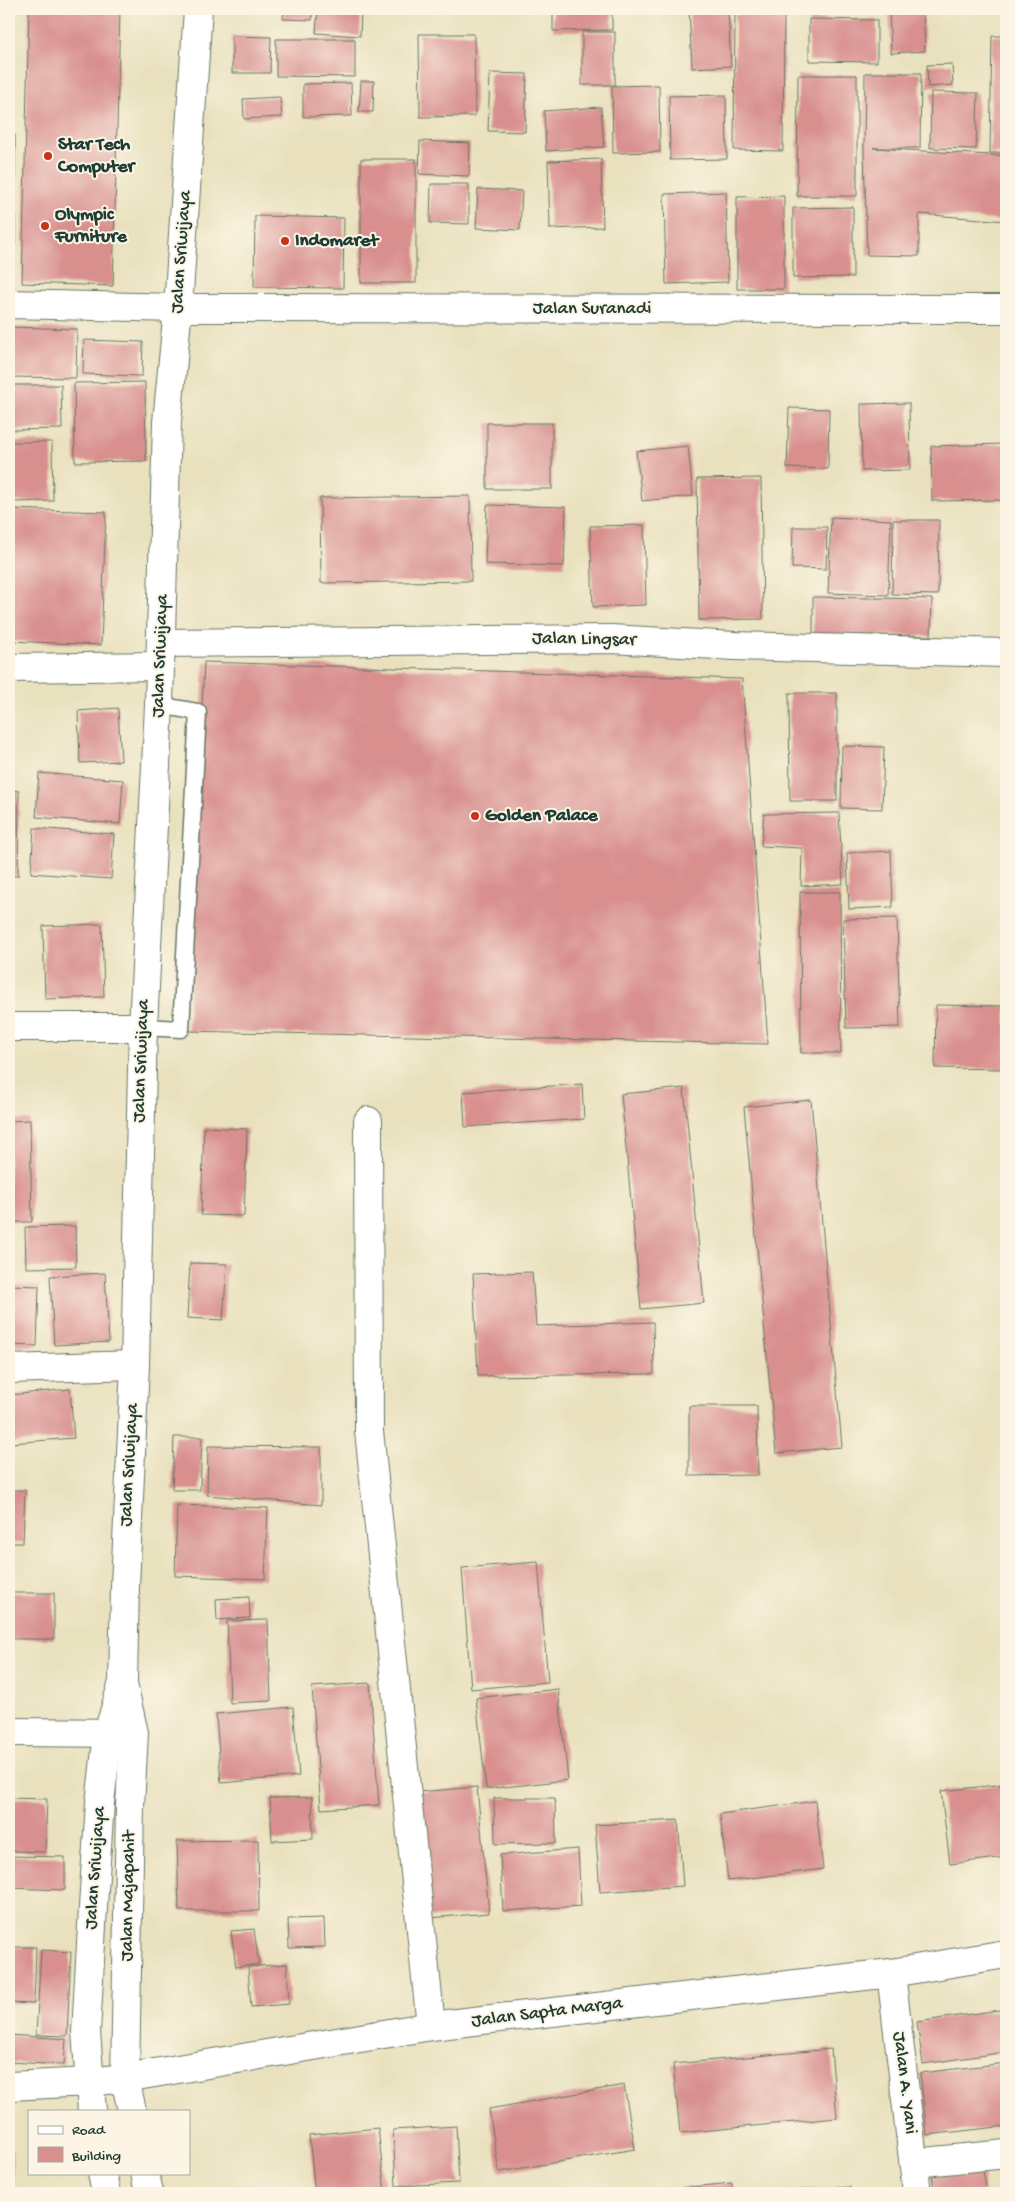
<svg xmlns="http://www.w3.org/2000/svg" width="1015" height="2202" font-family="'Gochi Hand',sans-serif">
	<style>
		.building { fill: #d88f8e }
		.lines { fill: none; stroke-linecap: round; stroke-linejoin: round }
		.lane-casing { stroke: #667664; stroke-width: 19 }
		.street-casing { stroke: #667664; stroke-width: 30 }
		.secondary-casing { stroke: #667664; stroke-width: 30 }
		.primary-casing { stroke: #667664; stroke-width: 30 }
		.lane { stroke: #fff; stroke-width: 16 }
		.street { stroke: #fff; stroke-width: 28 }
		.secondary { stroke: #fff; stroke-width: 28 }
		.primary { stroke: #fff; stroke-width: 28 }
		.poi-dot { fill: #c8321e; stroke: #fcf5e5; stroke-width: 2 }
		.labels { text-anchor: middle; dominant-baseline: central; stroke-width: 4; stroke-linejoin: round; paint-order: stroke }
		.poi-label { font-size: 19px; font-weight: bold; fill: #1f3d34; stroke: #fcf5e5; text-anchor: start }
		.street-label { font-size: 19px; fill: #1f3d34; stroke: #fcf5e5 }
	</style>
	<rect width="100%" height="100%" fill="#fcf5e5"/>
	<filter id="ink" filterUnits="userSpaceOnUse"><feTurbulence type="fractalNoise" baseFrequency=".02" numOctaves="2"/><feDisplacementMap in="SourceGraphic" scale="10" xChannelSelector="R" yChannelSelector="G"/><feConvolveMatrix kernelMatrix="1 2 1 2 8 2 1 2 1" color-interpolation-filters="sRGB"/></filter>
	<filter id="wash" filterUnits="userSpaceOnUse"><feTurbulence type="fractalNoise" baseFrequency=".0096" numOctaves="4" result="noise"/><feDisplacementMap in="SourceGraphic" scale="20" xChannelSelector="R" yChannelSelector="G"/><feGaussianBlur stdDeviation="1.12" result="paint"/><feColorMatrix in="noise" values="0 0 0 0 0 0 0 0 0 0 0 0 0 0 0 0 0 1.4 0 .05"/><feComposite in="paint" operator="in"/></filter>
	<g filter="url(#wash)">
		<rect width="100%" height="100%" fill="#e9e1be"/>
		<g id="blocks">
			<!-- building -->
			<g class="building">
				<polygon points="29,9 120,9 113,286 22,283"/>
				<polygon points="284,9 313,9 312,20 283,19"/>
				<polygon points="318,9 361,9 360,36 316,33"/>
				<polygon points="553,9 612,9 612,30 553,31"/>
				<polygon points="689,9 728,9 731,66 692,68"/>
				<polygon points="889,9 923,9 925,51 891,53"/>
				<polygon points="735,14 784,14 783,151 734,150"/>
				<polygon points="809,19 877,20 877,62 809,61"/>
				<rect x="582" y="32" width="33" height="53"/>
				<polygon points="419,34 474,34 475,116 420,117"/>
				<polygon points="232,36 271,37 270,73 232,73"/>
				<polygon points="992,36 1006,36 1006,153 990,153"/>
				<polygon points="276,39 355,39 355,77 276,76"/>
				<polygon points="952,64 953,85 928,87 927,65"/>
				<polygon points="490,73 527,74 525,132 488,131"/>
				<polygon points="865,73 921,73 920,148 873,148 1006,156 1006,221 919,214 919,256 867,255 864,148"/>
				<polygon points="798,75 857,75 857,196 797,196"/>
				<polygon points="361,81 374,81 373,112 359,112"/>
				<polygon points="351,83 352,116 303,117 303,84"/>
				<polygon points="659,85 660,152 613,153 612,86"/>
				<polygon points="931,92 978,93 976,149 930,148"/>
				<polygon points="726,95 727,159 670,160 669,96"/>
				<polygon points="280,97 282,117 244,119 243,99"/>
				<polygon points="601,107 604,147 546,151 544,111"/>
				<rect x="9" y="135" width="6" height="110"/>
				<polygon points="420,141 470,143 469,176 419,174"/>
				<rect x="361" y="159" width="55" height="124"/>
				<polygon points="601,159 603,227 550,229 548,161"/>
				<polygon points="431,184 469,184 469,224 430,223"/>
				<polygon points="478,189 522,191 520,230 476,228"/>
				<polygon points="726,192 728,282 666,284 664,194"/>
				<polygon points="784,196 784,289 737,289 737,197"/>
				<polygon points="853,207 853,277 793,278 793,208"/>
				<polygon points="255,216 344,218 343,288 254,287"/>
				<polygon points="9,327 77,329 76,378 9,377"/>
				<polygon points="84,340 143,342 142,376 83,374"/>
				<polygon points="145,382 146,461 75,462 74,383"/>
				<polygon points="9,385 61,385 62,429 9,430"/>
				<polygon points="909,403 910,470 862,471 861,404"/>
				<polygon points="789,408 829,409 828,469 787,468"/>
				<rect x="487" y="423" width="65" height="66"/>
				<polygon points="9,442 52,442 53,501 9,502"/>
				<polygon points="1006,444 1006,500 932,501 931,446"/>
				<polygon points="688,446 693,496 642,501 636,451"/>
				<polygon points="761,478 763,619 699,620 697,479"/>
				<polygon points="470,496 471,581 321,583 320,498"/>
				<polygon points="487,505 566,507 564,566 485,564"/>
				<polygon points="9,509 106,512 101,645 9,641"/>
				<polygon points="831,517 891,520 888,595 828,593"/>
				<polygon points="893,520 939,520 938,595 892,594"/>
				<polygon points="644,525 646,605 593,607 590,526"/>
				<polygon points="793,527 827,527 826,569 792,568"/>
				<polygon points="813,597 932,599 931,636 813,634"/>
				<polygon points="204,662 742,679 768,1044 188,1031"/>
				<polygon points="789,693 837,693 837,801 790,801"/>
				<polygon points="118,708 121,761 80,763 78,711"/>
				<polygon points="842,746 884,747 882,809 841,808"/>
				<polygon points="39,773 123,780 120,824 36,817"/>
				<polygon points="9,790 19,791 18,876 9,876"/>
				<polygon points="839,813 843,884 801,886 802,848 761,846 764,814"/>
				<polygon points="34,828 114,834 111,879 31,873"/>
				<polygon points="891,851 893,907 849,909 847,853"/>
				<polygon points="800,892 840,892 841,1053 801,1053"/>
				<polygon points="897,918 900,1027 846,1028 843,919"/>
				<polygon points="102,924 104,997 45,999 43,926"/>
				<polygon points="936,1005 1006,1006 1006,1069 935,1068"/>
				<polygon points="582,1084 584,1119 465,1127 463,1092"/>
				<polygon points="684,1088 704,1303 641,1309 621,1094"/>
				<polygon points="811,1100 842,1447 776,1453 744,1107"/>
				<polygon points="30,1120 32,1222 9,1222 9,1121"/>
				<polygon points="204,1127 247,1129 244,1216 201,1215"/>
				<polygon points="75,1226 76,1267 26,1268 25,1227"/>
				<polygon points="190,1263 227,1264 223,1320 187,1318"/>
				<polygon points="532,1272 536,1326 653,1322 654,1374 478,1376 473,1274"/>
				<polygon points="105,1273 109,1342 54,1345 50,1276"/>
				<polygon points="9,1285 39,1286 37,1346 9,1345"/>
				<polygon points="70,1389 74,1438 11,1443 9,1395"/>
				<polygon points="689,1406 757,1406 758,1475 689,1476"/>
				<polygon points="174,1437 202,1437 200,1490 172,1490"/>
				<polygon points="208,1446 321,1447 321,1505 207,1495"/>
				<polygon points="9,1490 25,1490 23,1543 9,1543"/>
				<polygon points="177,1505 268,1508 265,1579 175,1576"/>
				<polygon points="538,1562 548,1682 471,1689 462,1568"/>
				<rect x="9" y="1593" width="45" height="46"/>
				<polygon points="249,1597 250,1618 217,1620 216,1599"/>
				<polygon points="268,1620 271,1701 230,1703 227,1621"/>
				<polygon points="370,1683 379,1805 321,1809 312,1687"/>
				<polygon points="558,1689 568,1780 486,1789 476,1698"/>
				<polygon points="293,1707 299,1776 221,1783 216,1714"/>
				<polygon points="1006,1784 1006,1857 950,1864 941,1791"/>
				<polygon points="477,1787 489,1913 430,1918 418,1792"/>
				<polygon points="312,1797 313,1839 272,1841 270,1798"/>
				<polygon points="9,1798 47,1799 45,1852 9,1851"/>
				<polygon points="494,1798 555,1798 556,1843 495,1844"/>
				<polygon points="815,1801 823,1869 728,1881 720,1814"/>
				<polygon points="678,1820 683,1886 600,1892 595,1825"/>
				<polygon points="258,1840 259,1911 179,1911 177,1841"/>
				<polygon points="578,1849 581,1906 503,1911 500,1855"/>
				<polygon points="9,1856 65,1857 65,1890 9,1888"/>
				<polygon points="324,1918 325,1947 289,1948 288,1919"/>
				<polygon points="254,1929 259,1964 236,1967 231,1931"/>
				<polygon points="9,1947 36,1947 34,2004 9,2003"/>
				<polygon points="41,1950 71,1952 67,2036 36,2035"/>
				<polygon points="287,1964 289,2004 251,2007 248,1967"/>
				<polygon points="1006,2009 1006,2052 923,2064 917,2022"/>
				<polygon points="9,2035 66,2039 64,2065 9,2062"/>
				<polygon points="831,2049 837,2118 680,2133 673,2064"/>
				<polygon points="1006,2063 1006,2126 927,2135 920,2073"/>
				<polygon points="624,2085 635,2149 499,2172 489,2109"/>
				<polygon points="456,2126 459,2183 396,2186 393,2130"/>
				<polygon points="378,2128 385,2193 315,2193 309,2135"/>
				<polygon points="9,2149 12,2149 13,2193 9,2193"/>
				<polygon points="983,2169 985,2193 934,2193 932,2173"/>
				<polygon points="732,2183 733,2193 681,2193 681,2188"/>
				<polygon points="850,2187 850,2193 785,2193 785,2191"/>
			</g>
		</g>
	</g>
	<g filter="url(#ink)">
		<use href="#blocks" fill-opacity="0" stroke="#667664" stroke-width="1"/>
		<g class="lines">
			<defs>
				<polyline id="lane" points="143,1027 181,1029 198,712 159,705"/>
				<g id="street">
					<polyline points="9,304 178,308 1006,309"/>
					<polyline points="162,643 611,639 735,646 1006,653"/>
					<polyline points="9,668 160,666"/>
					<polyline points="9,1027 143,1027"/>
					<polyline points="368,1121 369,1431 431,2026"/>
					<polyline points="9,1369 135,1365"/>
					<polyline points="9,1732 130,1733"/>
					<polyline points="891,1973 917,2193"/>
					<polyline points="125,2078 431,2026 891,1973 1006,1954"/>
					<polyline points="914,2163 1006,2154"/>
				</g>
				<polyline id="secondary" points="9,2086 89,2082 125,2078"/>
				<g id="primary">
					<polyline points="123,1684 134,1733 130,1806 125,2078 132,2111"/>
					<polyline points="92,2111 86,2032 94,1890 100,1803 108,1733 123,1682 125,1586 135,1365 143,1027 159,705 167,422 178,308 198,9"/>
					<polyline points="102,2173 106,2193"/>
					<polyline points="145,2173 149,2193"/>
				</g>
			</defs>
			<!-- lane casing -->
			<use href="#lane" class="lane-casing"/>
			<!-- street casing -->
			<use href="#street" class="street-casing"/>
			<!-- secondary casing -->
			<use href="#secondary" class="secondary-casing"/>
			<!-- primary casing -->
			<use href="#primary" class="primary-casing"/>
			<!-- lane -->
			<use href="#lane" class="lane"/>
			<!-- street -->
			<use href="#street" class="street"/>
			<!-- secondary -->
			<use href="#secondary" class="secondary"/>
			<!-- primary -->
			<use href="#primary" class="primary"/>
		</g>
	</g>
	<!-- markers -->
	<g class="poi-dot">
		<circle cx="48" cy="156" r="5"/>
		<circle cx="45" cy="226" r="5"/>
		<circle cx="285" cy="241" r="5"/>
		<circle cx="475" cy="816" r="5"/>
	</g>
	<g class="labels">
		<!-- poi labels -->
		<g class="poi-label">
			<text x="58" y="145">Star Tech<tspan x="58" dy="22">Computer</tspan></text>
			<text x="55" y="215">Olympic<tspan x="55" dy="22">Furniture</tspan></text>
			<text x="295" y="241">Indomaret</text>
			<text x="485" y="816">Golden Palace</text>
		</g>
		<!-- street labels -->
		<g class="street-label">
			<text transform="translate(182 252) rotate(-86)">Jalan Sriwijaya</text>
			<text x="592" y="309">Jalan Suranadi</text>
			<text transform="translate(584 640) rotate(1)">Jalan Lingsar</text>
			<text transform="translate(161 656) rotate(-88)">Jalan Sriwijaya</text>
			<text transform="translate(142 1061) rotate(-88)">Jalan Sriwijaya</text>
			<text transform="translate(130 1465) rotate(-87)">Jalan Sriwijaya</text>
			<text transform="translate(96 1868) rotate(-86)">Jalan Sriwijaya</text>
			<text transform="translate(129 1896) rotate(-89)">Jalan Majapahit</text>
			<text transform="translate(547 2013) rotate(-7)">Jalan Sapta Marga</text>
			<text transform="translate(904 2083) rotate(83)">Jalan A. Yani</text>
		</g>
	</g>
	<!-- margin -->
	<rect width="1015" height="2202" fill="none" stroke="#fcf5e5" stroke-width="30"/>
	<!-- legend -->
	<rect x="28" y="2110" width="162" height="65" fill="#fcf5e5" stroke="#a4ab9e"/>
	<rect x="38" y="2126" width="25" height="8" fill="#ffffff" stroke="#a4ab9e"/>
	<text x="72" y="2134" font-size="15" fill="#1f3d34">Road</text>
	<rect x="38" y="2147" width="25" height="15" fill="#d88f8e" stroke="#a4ab9e"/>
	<text x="72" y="2160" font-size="15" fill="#1f3d34">Building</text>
</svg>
